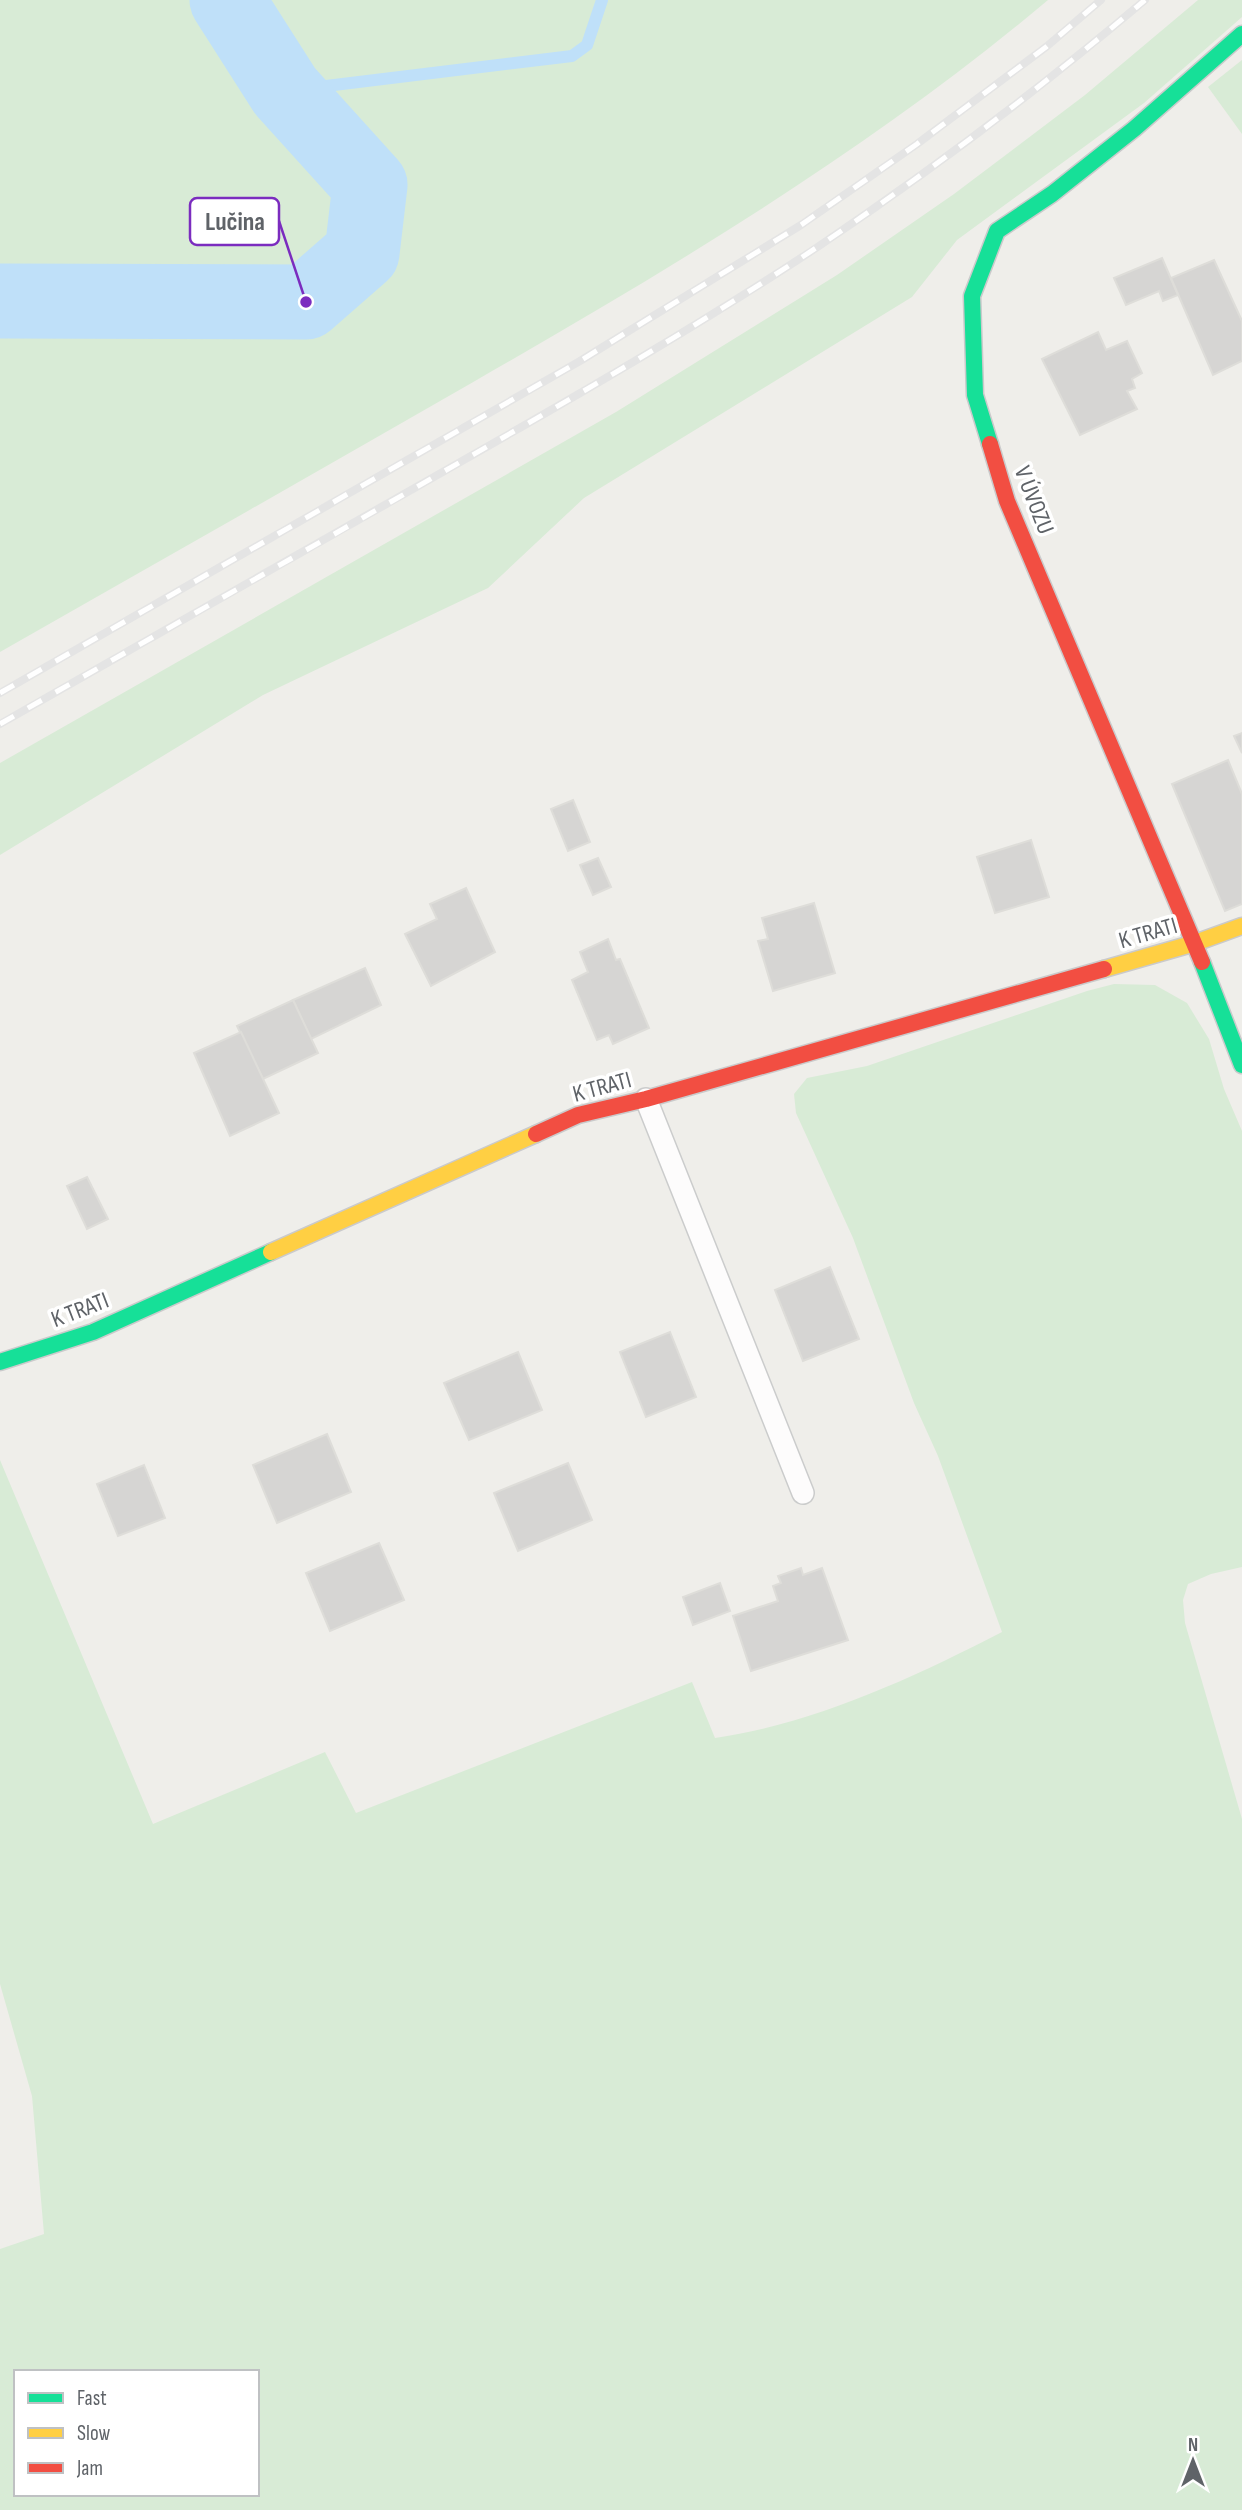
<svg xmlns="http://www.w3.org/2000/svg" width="1242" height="2510" font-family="'Sofia Sans Condensed',sans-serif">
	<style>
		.green { fill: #d8ebd6; fill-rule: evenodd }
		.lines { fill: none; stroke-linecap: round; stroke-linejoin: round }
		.stream { stroke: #bfe0f9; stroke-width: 12 }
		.river { stroke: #bfe0f9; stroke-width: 75 }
		.building { fill: #d6d5d3; stroke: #deddd9; stroke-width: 2 }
		.lane-casing { stroke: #cbcccc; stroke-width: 24 }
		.fast-casing { stroke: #cacacb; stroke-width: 19 }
		.slow-casing { stroke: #cacacb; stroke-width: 19 }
		.jam-casing { stroke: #cacacb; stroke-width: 19 }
		.lane { stroke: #fdfcfc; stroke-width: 21 }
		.fast { stroke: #16e098; stroke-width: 16 }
		.slow { stroke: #ffcf43; stroke-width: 16 }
		.jam { stroke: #f24e42; stroke-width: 16 }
		.rail-casing { stroke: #e4e4e4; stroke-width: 8 }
		.rail { stroke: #fff; stroke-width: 5; stroke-dasharray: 16; stroke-linecap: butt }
		.labels { text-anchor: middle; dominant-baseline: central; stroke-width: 7; stroke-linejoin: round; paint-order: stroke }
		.street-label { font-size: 24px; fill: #5f6368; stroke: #fff }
		.leader { fill: none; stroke: #7b2cbf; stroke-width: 2.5 }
		.callout-dot { fill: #7b2cbf; stroke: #fff; stroke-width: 2.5 }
		.callout { fill: #fff; stroke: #7b2cbf; stroke-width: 2.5 }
		.callout-label { font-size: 26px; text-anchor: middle; font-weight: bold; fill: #5f6368 }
	</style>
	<rect width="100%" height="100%" fill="#efeeea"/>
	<!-- green -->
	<g class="green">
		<path d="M0,0H1048C874,147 672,268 475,381C317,472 158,562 0,652Z"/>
		<polygon points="1198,0 1242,0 1242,17 1144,103 957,240 912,297 584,498 488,588 263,695 0,855 0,763 616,412 837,275 954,194 1085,95"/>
		<polygon points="1242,60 1242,134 1208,87"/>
		<path d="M1114,984L1155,985L1187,1003L1209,1039L1224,1089L1242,1131V1567L1211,1574L1188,1584L1183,1600L1185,1623L1242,1819V2510H0V2249L44,2234L32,2096L0,1984V1460L153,1824L325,1752L356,1813L692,1682L715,1738C813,1724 913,1678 1002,1632L938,1456L914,1403L853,1238L796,1113L794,1094L807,1078L867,1066L1087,991ZM16,2372H257V2494H16Z"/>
	</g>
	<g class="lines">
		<!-- stream -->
		<polyline class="stream" points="285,91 572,56 587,45 602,0"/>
		<!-- river -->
		<polyline class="river" points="0,301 306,302 362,253 370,185 285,91 227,0"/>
	</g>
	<!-- building -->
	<g class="building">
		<polygon points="1162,258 1178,295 1163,301 1159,291 1126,305 1114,278"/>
		<polygon points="1214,260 1242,321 1242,361 1213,375 1171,278"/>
		<polygon points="1098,332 1106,350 1127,341 1142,373 1132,379 1135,388 1127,391 1137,409 1080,435 1042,359"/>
		<polygon points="1242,733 1242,753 1234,736"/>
		<polygon points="1228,760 1242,794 1242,904 1225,911 1172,784"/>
		<polygon points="573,800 590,842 568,851 551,809"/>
		<polygon points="1031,840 1049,897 995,913 977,857"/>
		<polygon points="598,858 611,887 593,895 580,865"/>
		<polygon points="466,888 495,952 431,986 405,934 437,919 430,904"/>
		<polygon points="814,903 835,973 773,991 758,941 768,939 762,918"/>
		<polygon points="608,939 616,960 620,959 649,1028 613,1044 609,1035 597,1040 572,980 588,972 580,952"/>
		<polygon points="365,968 381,1005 311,1039 293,1000"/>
		<polygon points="293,1000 318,1053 263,1079 237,1026"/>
		<polygon points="241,1032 279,1113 230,1136 194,1053"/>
		<polygon points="87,1177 108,1219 87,1229 67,1186"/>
		<polygon points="830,1267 859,1339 803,1361 775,1290"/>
		<polygon points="670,1332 696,1397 646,1417 620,1352"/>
		<polygon points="518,1352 542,1410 469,1440 444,1383"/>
		<polygon points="327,1434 351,1492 277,1523 253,1465"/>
		<polygon points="568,1463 592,1520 518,1551 494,1493"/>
		<polygon points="144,1465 165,1518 118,1536 97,1484"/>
		<polygon points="379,1543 404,1600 330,1631 306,1573"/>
		<polygon points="801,1568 803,1575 822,1568 848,1640 751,1671 733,1616 778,1601 773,1586 781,1583 778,1576"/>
		<polygon points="720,1583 730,1611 693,1625 683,1597"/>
	</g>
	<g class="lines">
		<defs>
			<polyline id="lane" points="646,1099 803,1493"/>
			<g id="fast">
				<polyline points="990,444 975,395 972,296 997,231 1052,194 1134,129 1242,34"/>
				<polyline points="1202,962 1242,1065"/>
				<polyline points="0,1362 93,1332 271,1252"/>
			</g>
			<g id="slow">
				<polyline points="1104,969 1195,943 1242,926"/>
				<polyline points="271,1252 536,1134"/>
			</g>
			<g id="jam">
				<polyline points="990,444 1007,501 1202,962"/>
				<polyline points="536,1134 578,1115 646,1099 1104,969"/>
			</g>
		</defs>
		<!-- lane casing -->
		<use href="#lane" class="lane-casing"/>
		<!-- fast casing -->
		<use href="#fast" class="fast-casing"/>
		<!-- slow casing -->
		<use href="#slow" class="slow-casing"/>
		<!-- jam casing -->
		<use href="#jam" class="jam-casing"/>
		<!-- lane -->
		<use href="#lane" class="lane"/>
		<!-- fast -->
		<use href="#fast" class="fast"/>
		<!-- slow -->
		<use href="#slow" class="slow"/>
		<!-- jam -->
		<use href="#jam" class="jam"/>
		<defs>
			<g id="rail">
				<polyline points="0,693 580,361 801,225 917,144 1046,47 1101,0"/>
				<path d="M0,724C154,636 309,549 462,461C583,392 703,323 819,246C932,170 1041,88 1145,0"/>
			</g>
		</defs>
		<!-- rail casing -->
		<use href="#rail" class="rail-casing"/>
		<!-- rail -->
		<use href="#rail" class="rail"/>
	</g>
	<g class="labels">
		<!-- street labels -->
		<g class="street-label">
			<text transform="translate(1034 500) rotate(69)">V ÚVOZU</text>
			<text transform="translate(1148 933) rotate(-16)">K TRATI</text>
			<text transform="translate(602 1087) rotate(-15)">K TRATI</text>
			<text transform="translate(80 1310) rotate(-21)">K TRATI</text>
		</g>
	</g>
	<!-- callouts -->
	<path class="leader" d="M306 302L279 221"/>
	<circle class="callout-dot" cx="306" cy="302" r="7"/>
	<rect class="callout" x="190" y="198" width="89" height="47" rx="7"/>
	<g class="callout-label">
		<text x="235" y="230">Lučina</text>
	</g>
	<!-- legend -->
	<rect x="14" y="2370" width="245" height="126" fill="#ffffff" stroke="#bfc1c3" stroke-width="2"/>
	<rect x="28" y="2393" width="35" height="10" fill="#16e098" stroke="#bfc1c3" stroke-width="2"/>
	<text x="77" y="2405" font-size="21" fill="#5f6368">Fast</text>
	<rect x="28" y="2428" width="35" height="10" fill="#ffcf43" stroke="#bfc1c3" stroke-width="2"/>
	<text x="77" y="2440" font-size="21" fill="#5f6368">Slow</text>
	<rect x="28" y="2463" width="35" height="10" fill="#f24e42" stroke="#bfc1c3" stroke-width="2"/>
	<text x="77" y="2475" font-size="21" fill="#5f6368">Jam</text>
	<!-- north arrow -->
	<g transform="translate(1193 2461)" stroke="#ffffff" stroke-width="5" paint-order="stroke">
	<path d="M0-5L12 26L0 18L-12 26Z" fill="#5f6368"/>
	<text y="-10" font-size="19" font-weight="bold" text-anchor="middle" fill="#5f6368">N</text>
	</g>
</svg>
